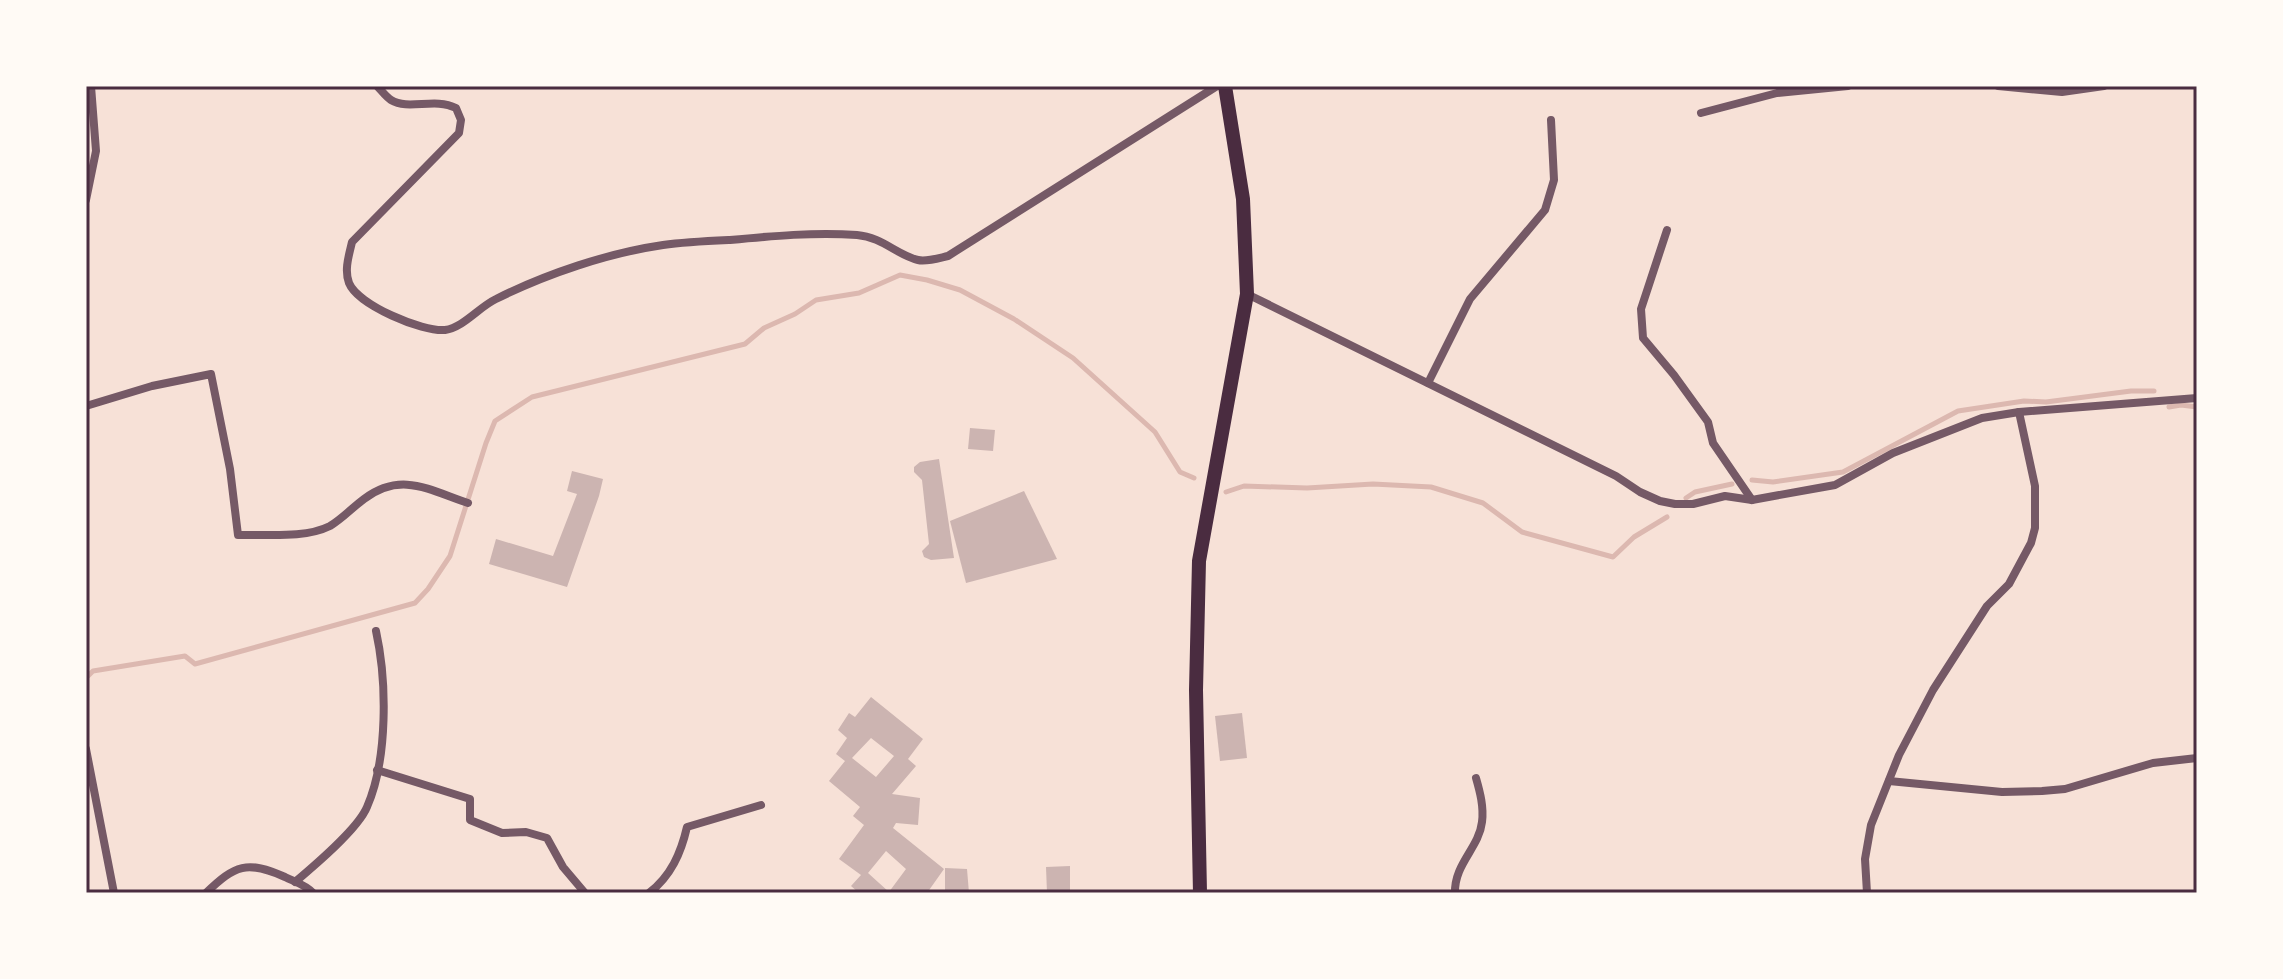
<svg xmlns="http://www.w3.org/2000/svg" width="2283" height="979" font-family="'IBM Plex Serif',serif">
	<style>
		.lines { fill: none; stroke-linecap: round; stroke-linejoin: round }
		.stream { stroke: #dcb8b0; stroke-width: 5 }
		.building { fill: #ccb4b1; fill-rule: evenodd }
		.minor { stroke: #755966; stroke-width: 8 }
		.trunk { stroke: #4a2c40; stroke-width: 14 }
		.neatline { fill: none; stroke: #4a2c40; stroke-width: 3 }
	</style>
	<rect width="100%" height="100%" fill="#f7e1d7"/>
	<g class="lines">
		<!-- stream -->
		<g class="stream">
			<polyline points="2169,407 2181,405 2197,407"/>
			<polyline points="1752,480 1773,482 1843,472 1958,411 2024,401 2046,402 2131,391 2154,391"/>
			<polyline points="1226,492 1244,486 1307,488 1373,484 1431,487 1483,503 1522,532 1613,557 1634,537 1667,517"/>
			<polyline points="1686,498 1695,492 1732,484"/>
			<polyline points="86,678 93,671 185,656 195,664 415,603 428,589 450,556 486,443 495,421 532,397 745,344 764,328 795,314 816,300 859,293 900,275 927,280 960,290 1014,319 1073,358 1155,432 1180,472 1194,478"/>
		</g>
	</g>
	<!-- building -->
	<g class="building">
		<polygon points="970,428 995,430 993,451 968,449"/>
		<polygon points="939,459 954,558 931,560 924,557 922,551 929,544 922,480 914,472 914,467 920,462"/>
		<polygon points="572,471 603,479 599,496 567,587 489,564 496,539 553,556 577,494 567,491"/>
		<polygon points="1024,491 1057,559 966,583 950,521"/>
		<path d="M871,697L923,739L908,759L916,766L892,794L920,798L918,825L896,823L893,828L944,869L927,893H859L851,886L861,875L839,859L864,825L853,816L860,807L829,781L845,761L836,754L847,738L838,730L849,713L855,717ZM871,738L894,756L876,777L852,758ZM886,851L906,869L889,892L868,873Z"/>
		<polygon points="1242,713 1247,758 1220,761 1215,716"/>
		<polygon points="1070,866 1070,893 1047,893 1046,867"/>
		<polygon points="945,868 967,869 969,893 945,893"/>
	</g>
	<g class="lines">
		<!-- minor -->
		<g class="minor">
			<path d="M377,86C381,90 386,97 391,100C409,111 434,97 456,108L461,120L459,133L352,242C349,255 344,270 349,283C358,305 422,332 445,330C464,327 479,307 496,299C546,274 608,253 663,245C685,242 708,241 730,240C772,236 815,232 857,235C882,237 897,255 918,260C927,262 939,258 948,256L1217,86"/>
			<polyline points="1998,86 2062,92 2104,86"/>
			<polyline points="1701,113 1777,93 1848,86"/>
			<polyline points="86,200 96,151 91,86"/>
			<polyline points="1667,230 1641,309 1643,338 1674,375 1708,422 1713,443 1752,500"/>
			<polyline points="1247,294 1616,476 1640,492 1660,501 1675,504 1693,504 1725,496 1752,500 1835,485 1893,453 1982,418 2019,412 2197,398"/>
			<polyline points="1428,383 1470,299 1545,210 1554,180 1551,120"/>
			<path d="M86,406L152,386L211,374L230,469L238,535C266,534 304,539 330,526C342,519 353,507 364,499C401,471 429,490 468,503"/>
			<polyline points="86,749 114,893"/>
			<polyline points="377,770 470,799 470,820 502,833 526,832 547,838 563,867 585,893"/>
			<polyline points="1889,781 2002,792 2042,791 2065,789 2153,763 2197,758"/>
			<path d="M295,882C314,866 358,829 367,807C388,759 387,681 376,631"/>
			<path d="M206,893C235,865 247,860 285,877C295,882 306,885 313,893"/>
			<path d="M649,893C671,876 681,853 687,827L761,805"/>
			<path d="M1455,893C1454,864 1479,848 1482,822C1484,807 1480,792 1476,778"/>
			<polyline points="1867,893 1865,859 1871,825 1899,755 1933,690 1987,606 2009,584 2031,543 2035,528 2035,486 2019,412"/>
		</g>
		<!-- trunk -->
		<polyline class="trunk" points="1200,893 1196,690 1199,561 1247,294 1243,199 1225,86"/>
	</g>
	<!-- border -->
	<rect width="2283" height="979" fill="none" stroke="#fffaf5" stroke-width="176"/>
	<rect x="88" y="88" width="2107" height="803" class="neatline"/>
</svg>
